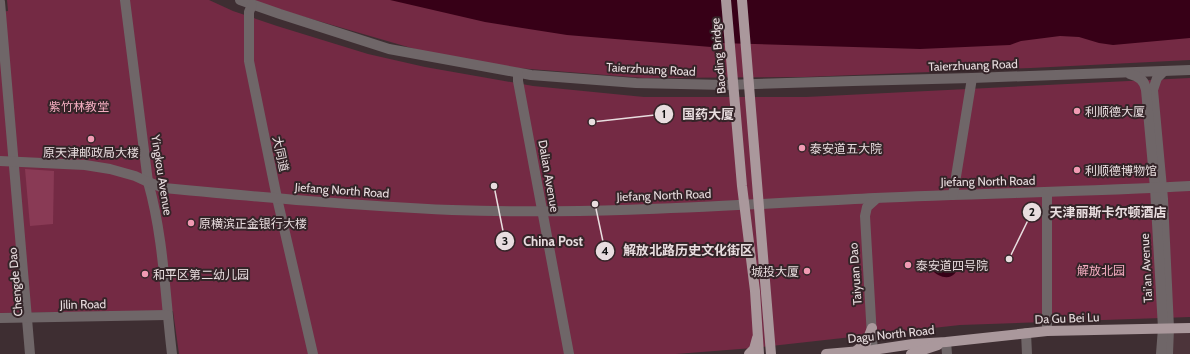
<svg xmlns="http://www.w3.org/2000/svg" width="1190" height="354" font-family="Cabin,'Noto Sans SC',sans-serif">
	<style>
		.built { fill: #4c343a }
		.green { fill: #742a44 }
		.forest { fill: #893a55 }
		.water { fill: #370017 }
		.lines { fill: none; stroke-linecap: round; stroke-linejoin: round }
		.minor { stroke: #6f6668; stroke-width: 10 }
		.major { stroke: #aa989c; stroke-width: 10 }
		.poi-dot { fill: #f19ab3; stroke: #342428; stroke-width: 1.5 }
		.labels { text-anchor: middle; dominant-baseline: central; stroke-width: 4; stroke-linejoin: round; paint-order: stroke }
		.street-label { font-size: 12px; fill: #e8dddf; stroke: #342428 }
		.park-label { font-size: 12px; fill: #f4aec1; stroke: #342428 }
		.poi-label { font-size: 12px; fill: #e8dddf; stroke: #342428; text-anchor: start }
		.leader { fill: none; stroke: #e8dddf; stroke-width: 1.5 }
		.callout-dot { fill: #e8dddf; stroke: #342428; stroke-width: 1.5 }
		.mark-label { font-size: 12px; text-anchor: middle; font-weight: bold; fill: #111 }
		.callout-label { font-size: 13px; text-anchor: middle; font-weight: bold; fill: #e8dddf; stroke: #342428; stroke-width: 4; stroke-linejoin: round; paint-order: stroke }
	</style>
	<rect width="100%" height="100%" fill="#3e2e32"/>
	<!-- built -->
	<polygon class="built" points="1165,330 1190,331 1190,354 1164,354"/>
	<!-- green -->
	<g class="green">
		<polygon points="7,0 209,0 233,11 277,26 368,54 425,67 533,86 644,97 806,97 1190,78 1190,317 960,325 753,348 676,354 179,354 173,311 0,313 0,12 8,11"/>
		<polygon points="254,0 1190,0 1190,60 1031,68 805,77 644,78 517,68 432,54 277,9"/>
	</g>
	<!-- forest -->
	<polygon class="forest" points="25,169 54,171 53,224 30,226"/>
	<!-- water -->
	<g class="water">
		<polygon points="390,0 1190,0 1190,38 1113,45 1099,43 1079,37 1060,36 1021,41 1010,45 920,49 718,43 711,47 567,35 485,22"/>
		<path d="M940,258H944L957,262C960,280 941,281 932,270V264Z"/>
	</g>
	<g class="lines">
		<!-- minor -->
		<g class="minor">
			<path d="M125,0L148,182C164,238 165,297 172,354"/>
			<polyline points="240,0 280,14 389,49 531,75 636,83 725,85 853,81 972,78 1190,70"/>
			<polyline points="0,2 30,354"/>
			<polyline points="252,5 249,12 249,61 277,198 313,354"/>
			<polyline points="1164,71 1157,78 1153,90 1163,199 1169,328 1168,354"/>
			<polyline points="518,73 518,81 569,354"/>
			<path d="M1130,74C1139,76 1145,81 1146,90L1155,188L1163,328L1161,354"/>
			<path d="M0,161L85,165L110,169L135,176L148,182L164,188C260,197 356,206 452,210C593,215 735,205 875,198C980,193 1085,192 1190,186"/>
			<polyline points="953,195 972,78"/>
			<polyline points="0,318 167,315"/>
			<polyline points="1047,331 1047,193"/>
			<polyline points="1026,333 1027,354"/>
			<polyline points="946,342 947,354"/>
			<polyline points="873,354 865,216 867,207 877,198"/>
		</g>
		<!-- major -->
		<g class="major">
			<polyline points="726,0 742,186 755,291 759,354"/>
			<polyline points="742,0 771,354"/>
			<polyline points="856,351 866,343 872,328"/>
			<polyline points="749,354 754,349 757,338"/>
			<polyline points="826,354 873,350 913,344 946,342 1047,331 1190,328"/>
			<polyline points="911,354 938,345"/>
		</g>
	</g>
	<!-- markers -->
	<g class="poi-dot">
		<circle cx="1077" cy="111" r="4"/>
		<circle cx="91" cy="139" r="4"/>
		<circle cx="802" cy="148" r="4"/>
		<circle cx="1077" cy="170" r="4"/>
		<circle cx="191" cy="223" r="4"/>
		<circle cx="908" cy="265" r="4"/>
		<circle cx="807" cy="271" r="4"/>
		<circle cx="145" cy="274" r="4"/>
	</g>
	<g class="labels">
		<!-- street labels -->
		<g class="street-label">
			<text transform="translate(718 56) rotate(-95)">Baoding Bridge</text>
			<text transform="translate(973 65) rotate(-2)">Taierzhuang Road</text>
			<text transform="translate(651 69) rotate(3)">Taierzhuang Road</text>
			<text transform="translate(281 154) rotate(78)">大同道</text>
			<text transform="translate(162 175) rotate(81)">Yingkou Avenue</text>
			<text transform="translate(549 176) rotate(80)">Dalian Avenue</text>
			<text transform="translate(988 181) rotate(-1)">Jiefang North Road</text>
			<text transform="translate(342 190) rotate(4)">Jiefang North Road</text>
			<text transform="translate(664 195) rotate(-2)">Jiefang North Road</text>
			<text transform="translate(1146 268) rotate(-93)">Tai'an Avenue</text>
			<text transform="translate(855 274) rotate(-94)">Taiyuan Dao</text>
			<text transform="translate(15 282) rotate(-95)">Chengde Dao</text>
			<text transform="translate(83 304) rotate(-1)">Jilin Road</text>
			<text transform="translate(1067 318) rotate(-2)">Da Gu Bei Lu</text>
			<text transform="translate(891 334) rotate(-6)">Dagu North Road</text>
		</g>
		<!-- park labels -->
		<g class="park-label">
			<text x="79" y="106">紫竹林教堂</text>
			<text x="1101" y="270">解放北园</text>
		</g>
		<!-- poi labels -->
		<g class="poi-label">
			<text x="1085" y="111">利顺德大厦</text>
			<text x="810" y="148">泰安道五大院</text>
			<text x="91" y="152" text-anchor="middle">原天津邮政局大楼</text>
			<text x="1085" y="170">利顺德博物馆</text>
			<text x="199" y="223">原横滨正金银行大楼</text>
			<text x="916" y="265">泰安道四号院</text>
			<text x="799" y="271" text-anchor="end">城投大厦</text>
			<text x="153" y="274">和平区第二幼儿园</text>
		</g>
	</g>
	<!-- callouts -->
	<path class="leader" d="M592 122L664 114M1009 259L1032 212M494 186L505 241M595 204L605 251"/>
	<g class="callout-dot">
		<circle cx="592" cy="122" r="4"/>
		<circle cx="1009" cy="259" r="4"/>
		<circle cx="494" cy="186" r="4"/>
		<circle cx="595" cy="204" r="4"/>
		<circle cx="664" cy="114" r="10"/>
		<circle cx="1032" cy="212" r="10"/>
		<circle cx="505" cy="241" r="10"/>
		<circle cx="605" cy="251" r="10"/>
	</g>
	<g class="mark-label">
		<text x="664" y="118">1</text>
		<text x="1032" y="216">2</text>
		<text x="505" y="245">3</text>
		<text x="605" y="255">4</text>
	</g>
	<g class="callout-label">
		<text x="708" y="119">国药大厦</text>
		<text x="1108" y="217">天津丽斯卡尔顿酒店</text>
		<text x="553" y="246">China Post</text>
		<text x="688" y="255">解放北路历史文化街区</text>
	</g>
</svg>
